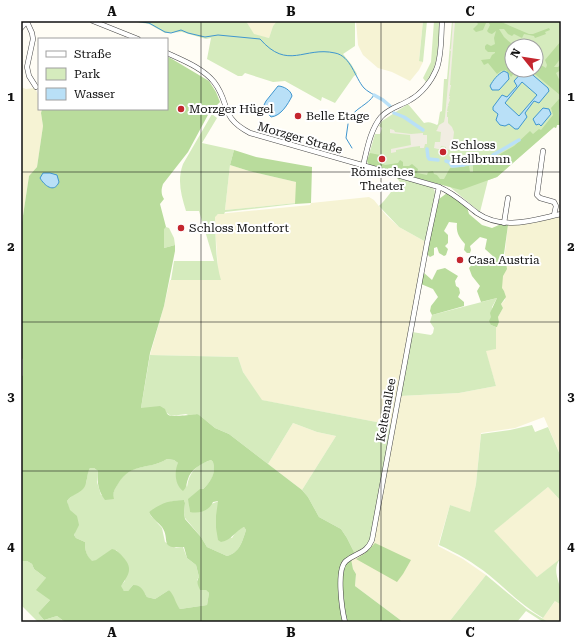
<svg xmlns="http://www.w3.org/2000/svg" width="582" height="643" font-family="'Roboto Serif',serif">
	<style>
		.farmland { fill: #f6f3d4 }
		.green { fill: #d5ebbd; fill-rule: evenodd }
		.forest { fill: #b9dc9c; fill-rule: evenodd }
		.plaza { fill: #f1ede2 }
		.water { fill: #b9e0f7; stroke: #3f96cf; fill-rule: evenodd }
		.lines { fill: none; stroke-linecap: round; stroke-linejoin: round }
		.stream { stroke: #3f96cf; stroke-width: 1 }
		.canal { stroke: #b9e0f7; stroke-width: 3.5 }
		.minor-casing { stroke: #444; stroke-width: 5.5 }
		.minor { stroke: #fff; stroke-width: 4.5 }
		.grid { fill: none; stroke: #111; stroke-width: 1; stroke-opacity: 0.55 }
		.poi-dot { fill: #c4262e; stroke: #fff; stroke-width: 1.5 }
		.labels { text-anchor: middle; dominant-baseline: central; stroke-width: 4; stroke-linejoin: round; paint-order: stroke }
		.poi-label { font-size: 12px; fill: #111; stroke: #fff; text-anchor: start }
		.street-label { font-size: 12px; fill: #111; stroke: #fff }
		.neatline { fill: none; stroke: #111; stroke-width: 1.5 }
		.grid-label { font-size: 13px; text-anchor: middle; font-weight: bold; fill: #111 }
	</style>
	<rect width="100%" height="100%" fill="#fffdf5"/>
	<!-- farmland -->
	<g class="farmland">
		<polygon points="246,21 277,21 273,26 269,38 254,35"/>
		<polygon points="356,21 423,21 419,60 423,62 419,70 410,81 392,72 378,68 363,55 358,45"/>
		<polygon points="21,87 26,89 35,88 39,96 39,109 42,109 41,113 43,126 37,167 29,176 21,229"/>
		<polygon points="230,165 249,171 296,182 296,203 225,210"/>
		<polygon points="369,197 374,200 386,215 399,227 426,242 392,425 261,400 243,372 238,357 150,355 164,306 170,280 220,280 218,270 216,240 215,216 218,214 310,205 311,203"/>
		<polygon points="561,216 561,457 544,417 515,428 481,433 476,484 470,513 450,505 438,546 463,559 486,575 449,622 403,622 355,586 356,574 353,569 351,559 400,396 459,393 496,386 485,350 496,349 496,327 497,327 499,322 498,317 503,308 501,304 505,300 504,291 501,288 508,225 517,225"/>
		<polygon points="293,423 317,432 336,436 302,490 268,464"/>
		<polygon points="548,487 561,501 561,559 537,577 493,531"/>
		<polygon points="556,600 560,603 561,601 561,622 548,622 542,619"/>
	</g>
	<!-- green -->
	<g class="green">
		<polygon points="130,21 246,21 254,34 269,38 273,26 277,21 355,21 355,46 343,54 351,64 357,74 354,76 335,103 322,97 321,101 285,81 273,82 245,73 242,76 238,76 207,59 211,38 206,39 182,32 165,33 149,24"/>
		<polygon points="423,21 427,21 423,62 419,61"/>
		<path d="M434,21H440C438,42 440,65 426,82L423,78L431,62Z"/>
		<path d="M452,21H561V94L559,113L560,125H557L556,128L554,127L497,177L488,180L480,212L450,187L369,165L367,161L375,134H380L382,128L379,126L382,121L408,104L424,123C429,121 433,123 437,125L438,124L440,112L442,111L444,79H447ZM512,46H536V70H512Z"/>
		<path d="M212,114L217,118L202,143L234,150L230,165L225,210L296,203L295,204L225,212L224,214H218L215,217C216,238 215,260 221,280H171L174,261H214L199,211H186C181,195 177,180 183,164Z"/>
		<path d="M395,176L428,186L433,188L436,194L426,242L399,227L379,206C387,199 391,190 400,182Z"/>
		<polygon points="166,227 169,228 174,238 175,245 164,248 164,228"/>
		<polygon points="497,298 492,307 491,325 496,327 496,349 486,351 496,386 459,393 400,396 412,332 431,335 433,333 434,328 430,322 432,315"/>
		<polygon points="150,355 238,357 243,372 262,400 392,425 370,541 368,545 355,554 347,538 341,529 319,517 308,497 302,490 336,436 317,432 293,423 268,464 229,434 215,428 198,414 190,416 186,414 171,416 167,413 141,408"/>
		<path d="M532,425L535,432L548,427L561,457V501L548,487L494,531L537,577L560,559C549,573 566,588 560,604L555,601L543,618C523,606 507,590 489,575C474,563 457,553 439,545L450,505L470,512L476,484L481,434L510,430Z"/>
		<path d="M167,459L174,460L178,463L187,487C189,472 196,465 211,460L213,462C218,481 202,490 189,499L190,512L219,501L216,528L232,538L237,530L244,527L246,530C242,542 240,552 227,556L207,547L201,537L185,518L184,513L185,503L184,500L173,501L149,512L151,516L162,528L165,542L176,548L183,547L187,558L196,565L199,577L197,580L209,593L207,605L180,609L176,605L169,590L155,599L147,597L145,594L133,585L128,591H124L120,586L125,581L121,555L116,550C105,552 101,559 92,562C86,556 85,550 85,542L76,538L74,535L75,533L67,501C72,494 82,491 86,483C88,478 86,475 90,468H94L98,471L97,482L101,495L113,497C113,491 116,487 119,482C131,462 150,470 167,459Z"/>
		<polygon points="21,561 27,561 32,564 34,569 46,578 50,600 38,613 44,620 57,616 65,622 38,622 21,605"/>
		<polygon points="486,575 527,609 548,622 543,622 526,611 517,622 449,622"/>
	</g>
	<!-- forest -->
	<g class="forest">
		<polygon points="476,21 499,21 529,34 533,34 549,28 550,30 545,32 546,34 535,38 534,36 524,34 522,38 514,34 512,36 508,34 504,29 499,29 504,37 514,46 512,46 512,70 517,70 511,77 506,70 501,71 497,74 488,63 484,65 481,60 490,59 492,55 495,53 495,52 488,52 485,49 485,46 487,44 491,46 495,44 494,38 496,31 492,34 489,33 487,31 490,25 489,23 486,23 483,30 476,32 473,29 478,24"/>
		<polygon points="561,41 561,58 554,67 558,67 561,64 561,70 556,73 559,79 561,80 560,95 530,70 536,70 536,62 546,68 547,65 545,60"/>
		<path d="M167,56L209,81L216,92L220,102L209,113L188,152L163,184C161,190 161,194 164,199L160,204L166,227L164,229V248L175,245V251L164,306L150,353L141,408L160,406L165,409C166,412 167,415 171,416C174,416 195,415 198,414L215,428L229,434L302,490L308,497L319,517L341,529L347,538L355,554L351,559L353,569L356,574L355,586L403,622H65L57,616L44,620L38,613L50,600L36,590L46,578L34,569L32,564L27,561H21V375L23,376V359L21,358V229L29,176L37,167L43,126L41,113L42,109H167ZM167,459L174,460L178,463C174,472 175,485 183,491C187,487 186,484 188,479C190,470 202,463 211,460L213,462C216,474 211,481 203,489H200L188,499L190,512C199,514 209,511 213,502L218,501L216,516V528L218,540L221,542C232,540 235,531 244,527L246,530C242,542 240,552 227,556L207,547L201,537L185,519L184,513L185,503L184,500C168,501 163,502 149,512C152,519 158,522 162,527C171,540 158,549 184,547L187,558L196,565L199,577C196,582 198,585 200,590H206L209,593L207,605L180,609C175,603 175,596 169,590L155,599L147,597C143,591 142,585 133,585L128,591H124L121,586C128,575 134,569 123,557C120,553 117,550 112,549L96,560L92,561C86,555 85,550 85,542L76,538L74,535L79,525L77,516L70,510L67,501C71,495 78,494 83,489C88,484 86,475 90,468H94L98,471C97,482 98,491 105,500L114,499C112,493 115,489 118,484C132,461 148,471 167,459Z"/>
		<polygon points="559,99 560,99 559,113 560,125 557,125 556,128 554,127 497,177 461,190 369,165 367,161 370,153 380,155 381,163 385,165 398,163 400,160 403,162 403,166 409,166 412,164 418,169 417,173 427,175 428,172 433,171 434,174 437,175 440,179 444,179 450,168 469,166 470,172 473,172 473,165 483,164 514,146 530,131 533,134 539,129 541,130 553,115 551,108"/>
		<polygon points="234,150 256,157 312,167 311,203 295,204 296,182 249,171 230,165"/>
		<path d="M447,193L467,207L469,214L482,225L492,228L499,225H508L503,261L506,263L507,269L503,276L502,288L504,291L506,297L501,304L503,308L498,317L499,322L497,327H496L491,325L489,321L491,317L490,313L497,298L481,302L477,291L480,286L472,276L469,268L476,260L480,259L489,263L494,262V257L485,249L487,239L480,237L470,246L471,250L470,253H467L464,250L465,244C459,237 456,233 457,223L449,222L444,231L448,235V243L445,246L448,249L446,255L444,256L439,253L437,247L434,248V255L430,257L426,253L439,199Z"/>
		<polygon points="445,268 458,276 455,281 456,286 459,288 460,293 458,297 464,302 464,306 432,315 430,311 431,306 438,297 433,289 421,284 423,272 432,280 437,270"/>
		<polygon points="375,543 411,560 403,574 397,582 356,559 364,554"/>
	</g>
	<!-- plaza -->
	<g class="plaza">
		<polygon points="453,21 455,21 450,85 451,85 449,96 450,96 449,98 450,100 448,105 449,106 448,106 447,111 449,112 447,112 447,117 448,117 448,123 452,127 454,132 452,149 446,150 446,147 441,146 440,149 438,149 434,148 435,142 440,142 441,132 436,131 437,130 439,125 444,122 445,117 451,51 449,50 451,49"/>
		<polygon points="390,129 394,130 395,132 411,134 423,133 423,135 427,135 427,144 425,144 424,148 420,148 420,146 412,147 396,150 396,152 391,153 391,149 411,145 410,135 390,133"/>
	</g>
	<!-- water -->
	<g class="water">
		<path d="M524,70H527L548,88L549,91L539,103L534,101L525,113L527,117L518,129H515L509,124L505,126L500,125L496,120L498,114L493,110V107L502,95L507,97L517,86L514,81ZM522,82L537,95L519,116L505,103Z"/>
		<path d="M504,71L508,73L509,79L499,90H492L490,86C493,80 498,74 504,71Z"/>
		<path d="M278,86C283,86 291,90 292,96C288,104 281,116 271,117L263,107L266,101Z"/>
		<polygon points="543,108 549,109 551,114 541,126 539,124 536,125 533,119"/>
		<path d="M43,173H50L57,175L59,182C54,194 44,185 40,178Z"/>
	</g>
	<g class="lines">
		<!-- stream -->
		<g class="stream">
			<path d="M135,21L149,23L165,32L171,33L181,30L188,33L205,37L218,35L260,39C288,71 304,46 335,53C351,56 355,78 364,88C367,91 371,93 374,95C368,105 355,108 349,119"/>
			<polyline points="348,124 346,138 352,148"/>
		</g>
		<!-- canal -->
		<g class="canal">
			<polyline points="374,95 383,100 390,106"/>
			<polyline points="394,113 404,117 423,130"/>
			<polyline points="427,149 428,157"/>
			<polyline points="493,155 519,140"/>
			<polyline points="429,159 438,160"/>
			<polyline points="446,161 449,162 452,166 464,165"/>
			<polyline points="466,164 478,163 490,157"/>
		</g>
		<defs>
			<g id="minor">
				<polyline points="93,21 138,39"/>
				<polyline points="27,22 32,33 33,39 27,67 29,76 36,87"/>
				<polyline points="21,28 27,21"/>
				<path d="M167,53C182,60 203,68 214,82C231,104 219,117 250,133L439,187C454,193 465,204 477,213C503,231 533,220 561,214"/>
				<polyline points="543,151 537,195 540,198 554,202 556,206 554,215"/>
				<path d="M363,166C367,150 370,130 381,117C389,108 400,106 410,100C421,94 431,82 436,70C442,57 441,35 442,21"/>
				<polyline points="504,223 508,198"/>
				<path d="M345,622C342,610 336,569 346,561C357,552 366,554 372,540L427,243L439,187"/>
			</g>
		</defs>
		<!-- minor casing -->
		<use href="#minor" class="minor-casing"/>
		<!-- minor -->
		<use href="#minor" class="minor"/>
	</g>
	<!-- grid -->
	<path class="grid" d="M201,21V622M381,21V622M21,172H561M21,322H561M21,471H561"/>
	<!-- markers -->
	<g class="poi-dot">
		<circle cx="181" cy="109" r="4"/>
		<circle cx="298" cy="116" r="4"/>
		<circle cx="443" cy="152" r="4"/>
		<circle cx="382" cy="159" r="4"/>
		<circle cx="181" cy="228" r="4"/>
		<circle cx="460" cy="260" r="4"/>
	</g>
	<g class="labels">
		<!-- poi labels -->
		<g class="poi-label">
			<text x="189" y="109">Morzger Hügel</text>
			<text x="306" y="116">Belle Etage</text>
			<text x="451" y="145">Schloss<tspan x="451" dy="14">Hellbrunn</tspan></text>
			<text x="382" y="172" text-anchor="middle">Römisches<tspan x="382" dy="14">Theater</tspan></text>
			<text x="189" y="228">Schloss Montfort</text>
			<text x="468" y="260">Casa Austria</text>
		</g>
		<!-- street labels -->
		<g class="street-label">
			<text transform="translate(300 138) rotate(16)">Morzger Straße</text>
			<text transform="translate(386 410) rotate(-80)">Keltenallee</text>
		</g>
	</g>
	<!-- border -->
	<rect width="582" height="643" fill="none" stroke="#ffffff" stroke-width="44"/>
	<!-- legend -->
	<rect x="38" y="38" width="130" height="72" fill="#ffffff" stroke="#a0a0a0"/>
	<rect x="46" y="51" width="20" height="6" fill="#ffffff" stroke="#a0a0a0"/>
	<text x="74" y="58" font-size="12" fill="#111111">Straße</text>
	<rect x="46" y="68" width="20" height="12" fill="#d5ebbd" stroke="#a0a0a0"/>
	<text x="74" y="78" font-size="12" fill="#111111">Park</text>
	<rect x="46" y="88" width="20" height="12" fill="#b9e0f7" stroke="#a0a0a0"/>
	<text x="74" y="98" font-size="12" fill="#111111">Wasser</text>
	<!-- north arrow -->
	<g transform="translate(524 58) rotate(300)"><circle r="19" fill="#ffffff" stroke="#a0a0a0"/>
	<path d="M0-3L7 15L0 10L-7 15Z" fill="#c4262e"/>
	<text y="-6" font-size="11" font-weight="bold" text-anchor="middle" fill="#111111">N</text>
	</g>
	<rect x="22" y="22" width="538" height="599" class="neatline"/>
	<g class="grid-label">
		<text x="112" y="16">A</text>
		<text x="291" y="16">B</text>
		<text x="470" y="16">C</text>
		<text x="11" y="101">1</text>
		<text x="571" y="101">1</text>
		<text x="11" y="251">2</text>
		<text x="571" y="251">2</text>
		<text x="11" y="401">3</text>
		<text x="571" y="401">3</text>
		<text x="11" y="551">4</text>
		<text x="571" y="551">4</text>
		<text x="112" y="637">A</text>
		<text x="291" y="637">B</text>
		<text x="470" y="637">C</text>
	</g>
</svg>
